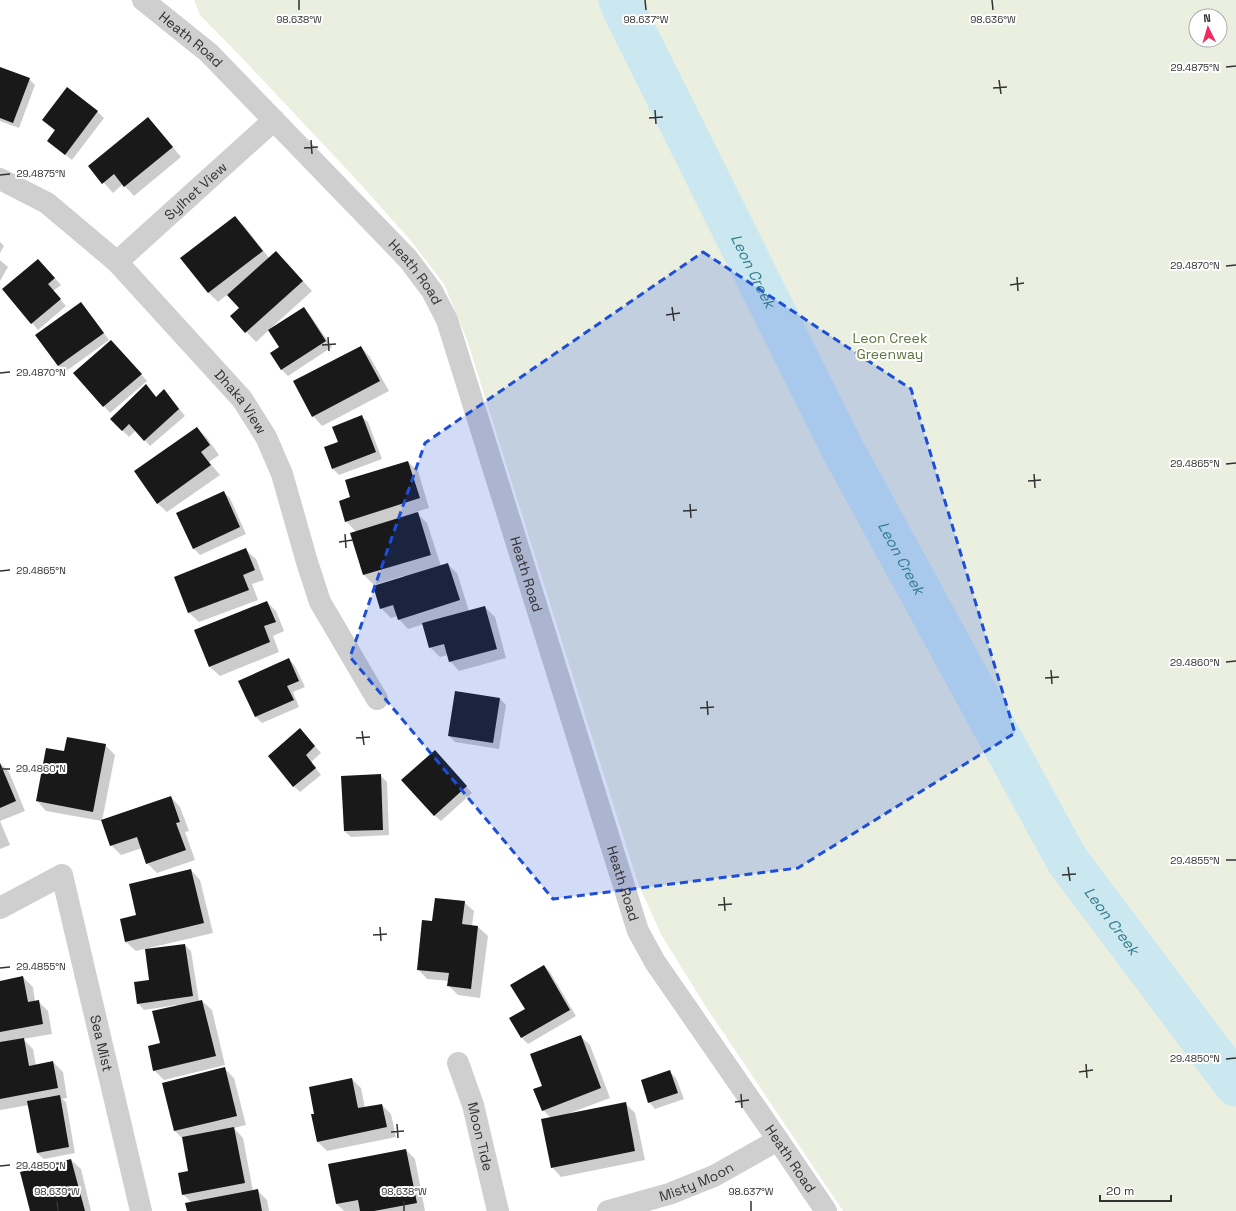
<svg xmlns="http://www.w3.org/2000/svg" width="1236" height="1211" font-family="'Space Grotesk',sans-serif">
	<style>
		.green { fill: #ebefe0; fill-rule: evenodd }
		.shadow { fill: #0003 }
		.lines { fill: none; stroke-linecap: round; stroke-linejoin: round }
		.river { stroke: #cbe8f0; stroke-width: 43 }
		.building { fill: #191919 }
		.minor { stroke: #cfcfcf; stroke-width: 22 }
		.marked { fill: #1d4ed8; fill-opacity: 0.2; stroke: #1d4ed8; stroke-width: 3; stroke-dasharray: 8 5; stroke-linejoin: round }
		.ticks { fill: none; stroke: #323232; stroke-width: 1.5 }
		.labels { text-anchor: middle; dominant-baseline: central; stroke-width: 4; stroke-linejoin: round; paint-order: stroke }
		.street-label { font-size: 14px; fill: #323232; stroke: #fff }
		.park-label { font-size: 14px; fill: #5f723b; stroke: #fff }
		.water-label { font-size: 15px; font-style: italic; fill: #347c8d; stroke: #fff }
		.ticks-label { font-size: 10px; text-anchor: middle; fill: #323232; stroke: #fff; stroke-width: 4; stroke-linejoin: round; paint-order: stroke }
	</style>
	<rect width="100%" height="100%" fill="#fff"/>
	<!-- green -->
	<path class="green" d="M194,0H1236V1211H843L704,1004L662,936L639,886L467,340L444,284L411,241L354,177L244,60L200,15ZM1196,16H1220V40H1196Z"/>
	<!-- shadow -->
	<g class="shadow">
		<polygon points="0,68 29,79 35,85 19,128 0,121"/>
		<polygon points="67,89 98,112 104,118 72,160 48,141 55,131 43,120"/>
		<polygon points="148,118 157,128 181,157 134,196 123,184 113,193 89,166"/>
		<polygon points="235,217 244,226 269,258 286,262 312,291 270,329 304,308 310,315 332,347 288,376 282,370 280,348 269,330 256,342 231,316 240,308 228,294 218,302 209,293 182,258"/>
		<polygon points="0,242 4,246 0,253"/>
		<polygon points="0,260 8,267 0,281"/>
		<polygon points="44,266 61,285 53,291 66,306 38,330 3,289"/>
		<polygon points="81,303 87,310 109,340 65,372 59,366 36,335"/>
		<polygon points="361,347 370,357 389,391 322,426 313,416"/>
		<polygon points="118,348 147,381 110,413 75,373"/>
		<polygon points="164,390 170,397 185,416 150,446 136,430 129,437 111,419 152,392 157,398"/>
		<polygon points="361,416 368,422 382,459 339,475 333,469 325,448 339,442"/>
		<polygon points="197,428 207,438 219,455 209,462 220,475 167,512 157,503"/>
		<polygon points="408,462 418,471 429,508 416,512 427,523 441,566 447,564 457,573 469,611 485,607 495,617 506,658 459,671 450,661 448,655 440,657 430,647 424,624 408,629 399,619 398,616 391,618 381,608 404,577 403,576 374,585 364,575 351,533 356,532 346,521 352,498"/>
		<polygon points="223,492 230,498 246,534 200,555 194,549"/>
		<polygon points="246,550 256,559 264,580 252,584 258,600 199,622 189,613 175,577"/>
		<polygon points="267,602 276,611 284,631 273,636 279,652 220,676 210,667 195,631"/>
		<polygon points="289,659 295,666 305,687 293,692 299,707 262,723 256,717 240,682"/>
		<polygon points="500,699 506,705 499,749 455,742 449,736"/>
		<polygon points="306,736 321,753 311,762 321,775 300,792 294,786"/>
		<polygon points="105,745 115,755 102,821 46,811 37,801 65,752"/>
		<polygon points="441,758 472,793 441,821 434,815"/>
		<polygon points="0,763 9,772 25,811 0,821 10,845 0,849"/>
		<polygon points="380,775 387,782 389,835 351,837 344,831"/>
		<polygon points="171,797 180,807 189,831 185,832 195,860 157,873 147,863 142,848 121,855 111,845"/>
		<polygon points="191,870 200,880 213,933 136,951 126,942 137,916"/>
		<polygon points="464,902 474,911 472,926 478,927 488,936 480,998 458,995 448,985 449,981 427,979 418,969 433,922"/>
		<polygon points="185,945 191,951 199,1001 202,1001 212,1010 225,1065 164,1080 154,1070 161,1044 177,1005 144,1010 138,1003 151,981"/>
		<polygon points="544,966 550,972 576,1016 528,1044 522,1038 511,1019 526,1010"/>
		<polygon points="23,977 33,987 35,1002 38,1001 48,1011 52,1034 23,1039 33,1049 36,1066 53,1062 63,1072 67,1098 62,1099 66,1102 75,1153 44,1159 37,1153 29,1105 0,1110 0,982"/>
		<polygon points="580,1036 590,1045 610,1098 570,1113 570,1114 625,1103 635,1113 645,1160 561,1177 552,1167 551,1118 543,1110"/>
		<polygon points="224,1068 234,1078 246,1125 234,1128 243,1138 253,1191 258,1191 267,1200 269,1211 188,1211 191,1202 183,1194 189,1172 183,1139 175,1131 163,1084"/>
		<polygon points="670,1072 676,1078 684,1099 655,1109 649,1102"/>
		<polygon points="352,1079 361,1088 365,1108 382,1105 391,1114 396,1137 327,1151 318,1142 316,1114"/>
		<polygon points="406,1150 415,1159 425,1211 344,1211 337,1204 329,1165"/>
		<polygon points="71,1160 81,1169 91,1211 31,1211"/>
	</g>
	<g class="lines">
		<!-- river -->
		<path class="river" id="s1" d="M620,0L625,12L842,448L1067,860L1236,1085"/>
	</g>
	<!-- building -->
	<g class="building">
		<polygon points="0,67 30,78 13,123 0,118"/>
		<polygon points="67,87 98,111 65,155 47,141 55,130 42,120"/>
		<polygon points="148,117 173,147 124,187 114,174 102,184 88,166"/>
		<polygon points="235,216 263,251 208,293 180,258"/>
		<polygon points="276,251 303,281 245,333 230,316 239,308 227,295"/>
		<polygon points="38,259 55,278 48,284 61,299 31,324 2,289"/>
		<polygon points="81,302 104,333 58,366 35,335"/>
		<polygon points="304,307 326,341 281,370 270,353 279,347 268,330"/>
		<polygon points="111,340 142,374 103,407 73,373"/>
		<polygon points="361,346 380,381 312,417 293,381"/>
		<polygon points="146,384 156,397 164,389 179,409 144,441 129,424 122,431 110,419"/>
		<polygon points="362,415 376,452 332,469 324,447 338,442 332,427"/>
		<polygon points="197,427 210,445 201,452 211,465 157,504 134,471"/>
		<polygon points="408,461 420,498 345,522 339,501 350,497 345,480"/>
		<polygon points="224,491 240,527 193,549 176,513"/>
		<polygon points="418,512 431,555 363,575 350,533"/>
		<polygon points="246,548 255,570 243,575 249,590 188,613 174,577"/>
		<polygon points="448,563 460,600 398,620 393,605 380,609 373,586"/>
		<polygon points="267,601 276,622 264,626 270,642 209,667 194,630"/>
		<polygon points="485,606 497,649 449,662 444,644 429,648 422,623"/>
		<polygon points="289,658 299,681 287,686 294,700 255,717 238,681"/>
		<polygon points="455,691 500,698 493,743 448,736"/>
		<polygon points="300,728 315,746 306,755 316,768 293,787 268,756"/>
		<polygon points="67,737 106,744 93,812 36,801 46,748 64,751"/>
		<polygon points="435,750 467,786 434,816 401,780"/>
		<polygon points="0,763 16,801 0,808"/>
		<polygon points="381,774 383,830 344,831 341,776"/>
		<polygon points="171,796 180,822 176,823 186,850 146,864 137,837 110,846 101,820"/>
		<polygon points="191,869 204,923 125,942 120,919 136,915 129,884"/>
		<polygon points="435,898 465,901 462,924 478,926 471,989 447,986 449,973 417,970 422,920 432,921"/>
		<polygon points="185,944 193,996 137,1004 134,982 149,980 145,949"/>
		<polygon points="544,965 570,1010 521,1038 509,1018 525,1009 510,985"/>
		<polygon points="23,976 28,1002 39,1000 43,1024 0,1032 0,981"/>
		<polygon points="202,1000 216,1056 153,1071 148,1046 160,1043 152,1011"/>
		<polygon points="581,1035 601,1088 542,1111 533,1089 542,1086 530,1054"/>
		<polygon points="24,1038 29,1066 53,1061 58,1088 0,1099 0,1042"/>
		<polygon points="225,1067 237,1116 174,1131 162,1083"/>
		<polygon points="670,1070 678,1093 648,1103 641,1080"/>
		<polygon points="352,1078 358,1108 382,1104 387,1127 317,1142 311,1114 314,1114 309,1087"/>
		<polygon points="60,1095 69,1147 37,1153 27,1101"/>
		<polygon points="626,1102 635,1151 551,1168 541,1119"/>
		<polygon points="234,1127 245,1183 182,1195 178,1173 188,1171 182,1137"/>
		<polygon points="406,1149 417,1203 374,1211 360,1211 358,1200 336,1204 328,1164"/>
		<polygon points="71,1159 85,1211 30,1211 20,1172"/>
		<polygon points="258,1189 262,1211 187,1211 185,1203"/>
	</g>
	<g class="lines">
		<!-- minor -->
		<g class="minor">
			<path id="s2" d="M143,0L209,53L408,259L432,291L447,320L638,931L655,962L778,1140L826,1211"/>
			<path id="s3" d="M0,179L47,203L117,262L242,399L266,437L282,474L307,562L320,602L377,699"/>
			<path id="s4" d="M117,262L274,120"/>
			<path id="s5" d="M0,908L62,875L141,1211"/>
			<path id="s6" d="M458,1063L473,1105L498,1211"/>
			<path id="s7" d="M608,1211L669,1194L714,1176L778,1140"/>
		</g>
	</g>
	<!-- marked area -->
	<path class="marked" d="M703,252L911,389L1015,733L798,868L553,899L350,657L425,443Z"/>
	<!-- ticks -->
	<path class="ticks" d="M299,0V10M645,0L646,10M992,0L993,10M1226,67L1236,66M999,80L1001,94M993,88L1007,87M655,110L656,124M649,118L663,117M311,140L312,154M304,148L318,147M0,175L10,174M1226,266L1236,265M1017,277L1018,291M1010,285L1024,283M672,307L674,321M666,315L680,313M328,337L329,351M322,345L336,344M0,373L10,372M1226,464L1236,463M1034,474L1035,488M1028,481L1041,480M690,504L691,518M683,511L697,510M345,534L346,548M339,542L353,540M0,571L10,570M1226,662L1236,661M1051,670L1052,684M1045,678L1059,677M707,701L708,715M700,708L714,707M362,731L364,745M356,738L370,737M0,769H10M1226,860H1236M1068,867L1070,881M1062,875L1076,874M724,897L725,911M718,905L732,904M380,927L381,941M373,935L387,934M0,968L10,967M1226,1059L1236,1058M1086,1064L1087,1078M1079,1072L1093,1070M741,1094L742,1108M735,1102L749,1100M397,1124L398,1138M391,1132L404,1131M0,1166L10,1165M57,1201L58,1211M404,1201V1211M751,1201V1211"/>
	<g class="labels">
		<!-- street labels -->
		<g class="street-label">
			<text stroke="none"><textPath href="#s2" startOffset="62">Heath Road</textPath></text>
			<text stroke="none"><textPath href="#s4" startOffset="106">Sylhet View</textPath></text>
			<text stroke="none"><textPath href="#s2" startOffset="386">Heath Road</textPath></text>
			<text stroke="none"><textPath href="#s3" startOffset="331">Dhaka View</textPath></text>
			<text stroke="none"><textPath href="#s2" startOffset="710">Heath Road</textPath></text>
			<text stroke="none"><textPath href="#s2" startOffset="1034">Heath Road</textPath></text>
			<text stroke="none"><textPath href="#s5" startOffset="243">Sea Mist</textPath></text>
			<text stroke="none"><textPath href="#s6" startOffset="77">Moon Tide</textPath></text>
			<text stroke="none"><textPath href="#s2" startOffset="1358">Heath Road</textPath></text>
			<text stroke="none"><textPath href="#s7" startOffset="93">Misty Moon</textPath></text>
		</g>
		<!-- park labels -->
		<g class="park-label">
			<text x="890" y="338">Leon Creek<tspan x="890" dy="16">Greenway</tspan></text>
		</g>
		<!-- water labels -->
		<g class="water-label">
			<text stroke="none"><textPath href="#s1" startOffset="302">Leon Creek</textPath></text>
			<text stroke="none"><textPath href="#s1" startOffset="625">Leon Creek</textPath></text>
			<text stroke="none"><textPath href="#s1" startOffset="1045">Leon Creek</textPath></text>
		</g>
	</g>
	<g class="ticks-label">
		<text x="299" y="23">98.638°W</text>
		<text x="646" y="23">98.637°W</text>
		<text x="993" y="23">98.636°W</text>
		<text x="1195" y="71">29.4875°N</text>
		<text x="41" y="177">29.4875°N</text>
		<text x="1195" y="269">29.4870°N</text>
		<text x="41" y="376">29.4870°N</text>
		<text x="1195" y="467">29.4865°N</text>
		<text x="41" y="574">29.4865°N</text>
		<text x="1195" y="666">29.4860°N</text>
		<text x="41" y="772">29.4860°N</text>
		<text x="1195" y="864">29.4855°N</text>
		<text x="41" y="970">29.4855°N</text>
		<text x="1195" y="1062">29.4850°N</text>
		<text x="41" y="1169">29.4850°N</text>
		<text x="57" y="1195">98.639°W</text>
		<text x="404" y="1195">98.638°W</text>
		<text x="751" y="1195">98.637°W</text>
	</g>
	<!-- north arrow -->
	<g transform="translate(1208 28) rotate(355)"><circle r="19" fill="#ffffff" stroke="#adadad"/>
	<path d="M0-3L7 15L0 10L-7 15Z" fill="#f22b5f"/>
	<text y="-6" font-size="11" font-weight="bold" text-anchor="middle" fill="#323232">N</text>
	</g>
	<!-- scale -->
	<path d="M1100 1195v6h71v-6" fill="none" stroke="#323232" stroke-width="2"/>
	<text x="1106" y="1195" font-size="12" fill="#323232" stroke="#ffffff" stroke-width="3" paint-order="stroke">20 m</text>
</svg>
